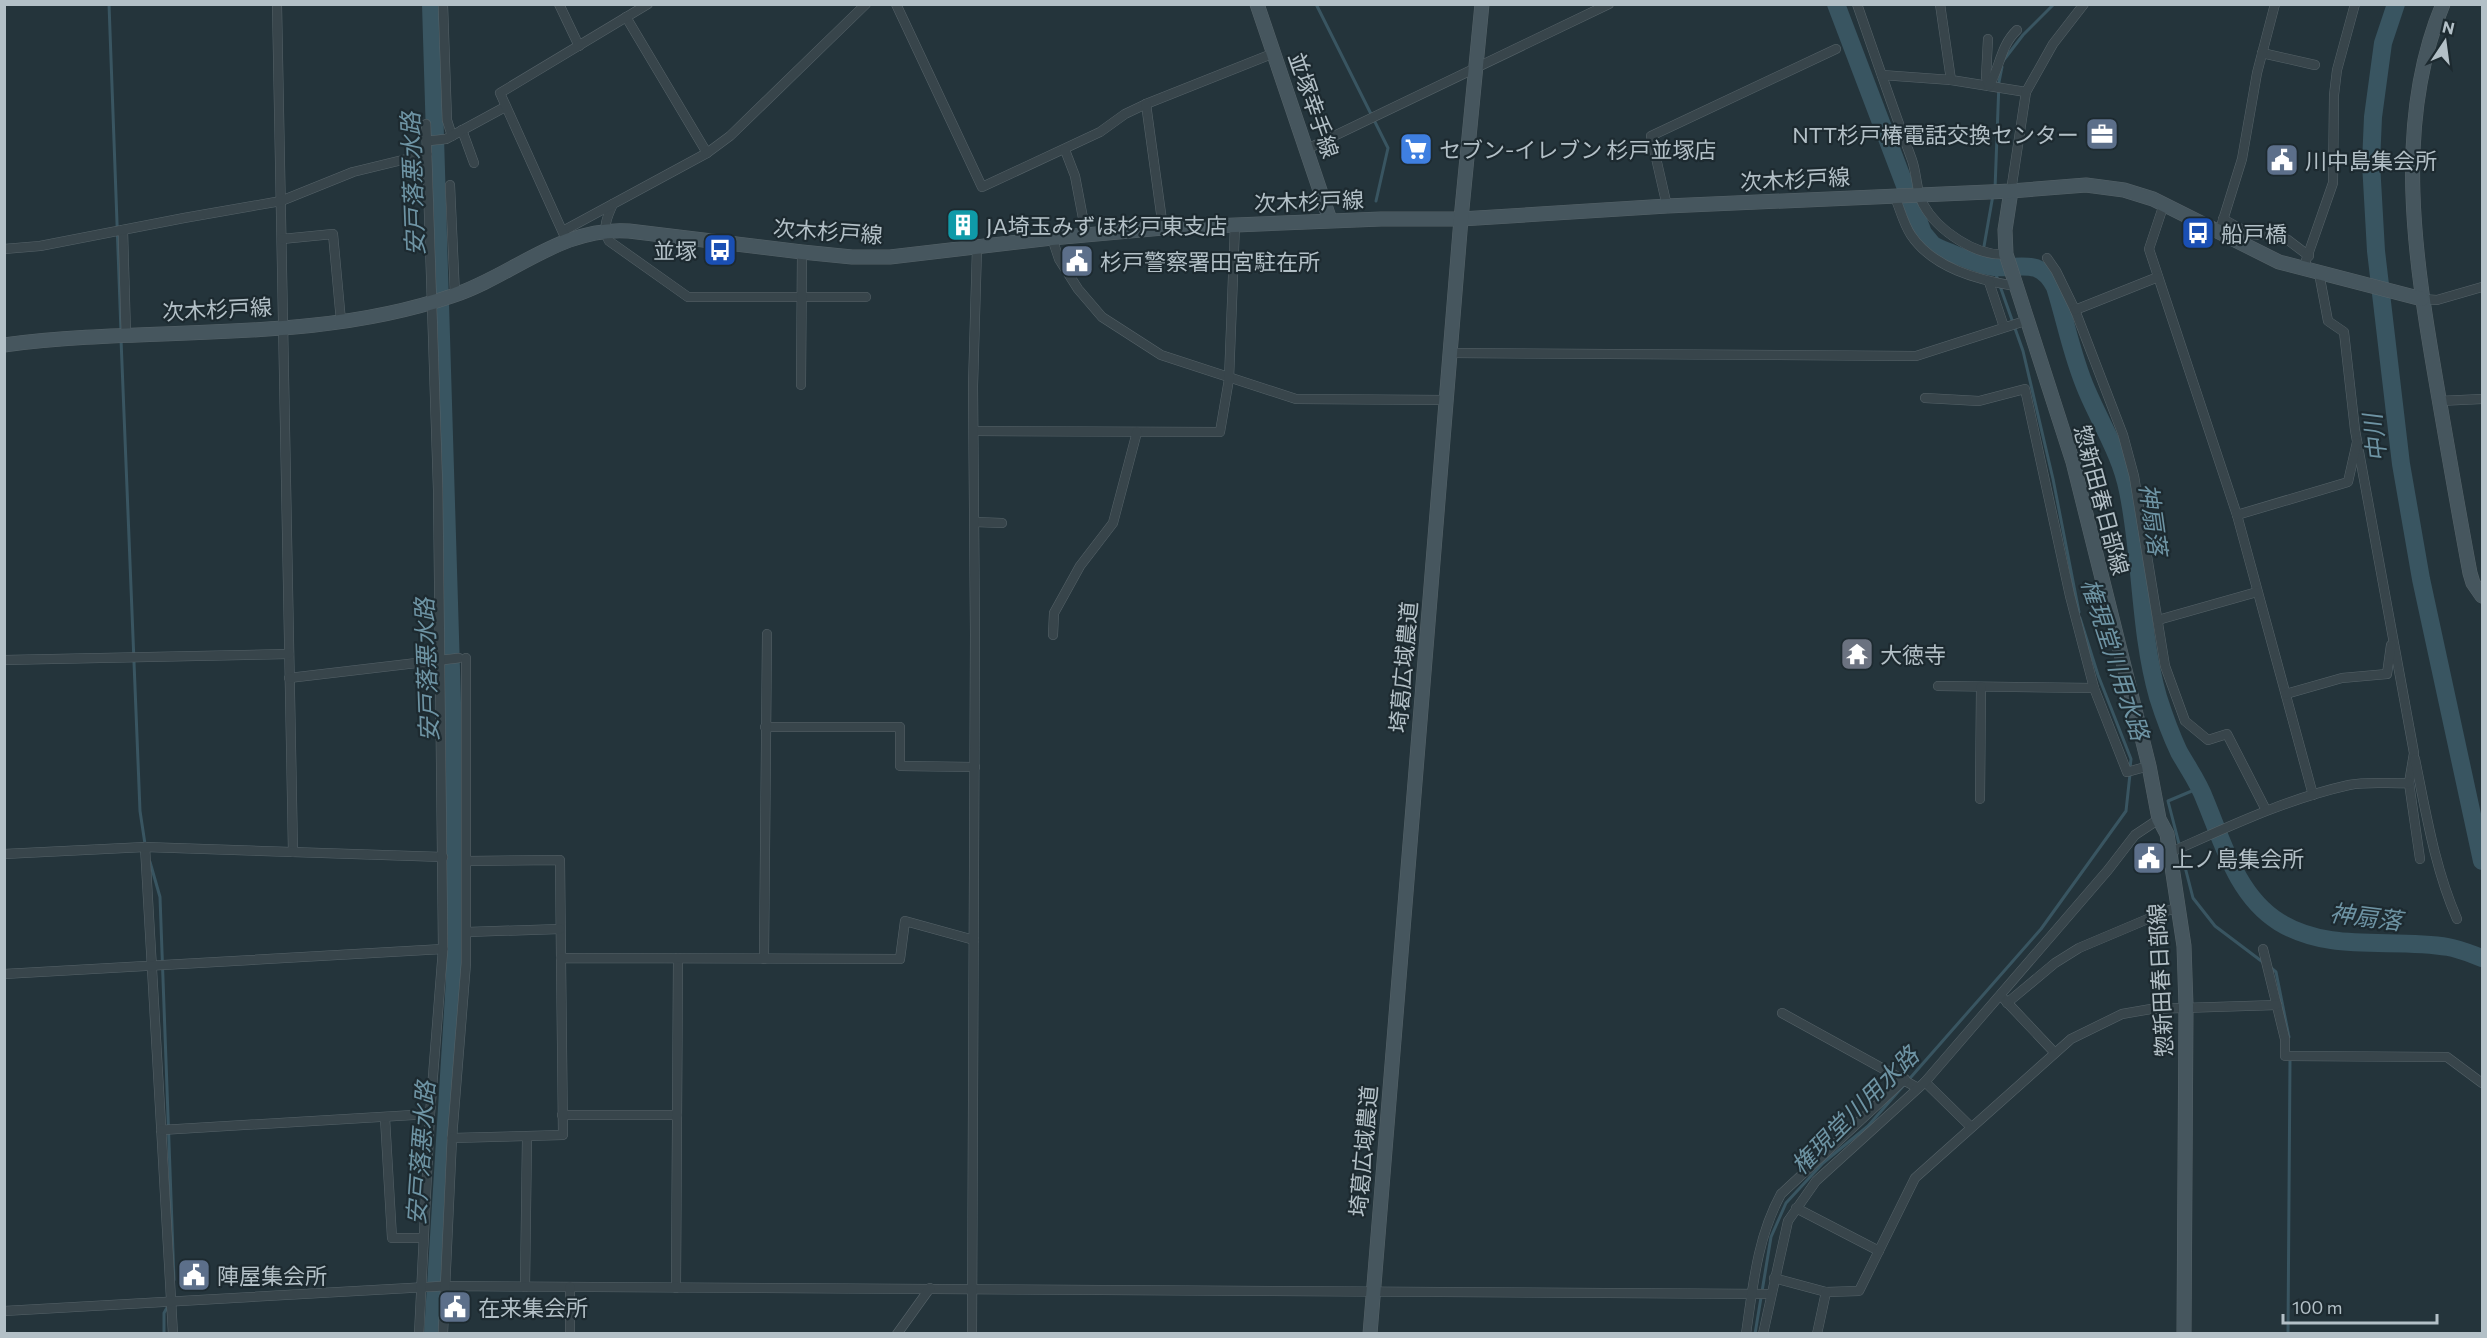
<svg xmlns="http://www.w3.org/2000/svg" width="2487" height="1338" font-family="Commissioner,'Noto Sans JP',sans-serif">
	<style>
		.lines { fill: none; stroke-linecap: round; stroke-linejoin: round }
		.stream { stroke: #395561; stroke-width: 3 }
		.river { stroke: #395561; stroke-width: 18 }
		.street-casing { stroke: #566369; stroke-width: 10 }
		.secondary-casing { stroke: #566369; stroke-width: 15 }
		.street { stroke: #38454b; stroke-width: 9 }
		.secondary { stroke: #46565e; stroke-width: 14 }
		.labels { text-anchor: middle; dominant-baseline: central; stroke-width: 4.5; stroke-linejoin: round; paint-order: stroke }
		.street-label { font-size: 22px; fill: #b3c0c7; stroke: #1d2a30 }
		.poi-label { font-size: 22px; fill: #b3c0c7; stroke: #1d2a30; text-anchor: start }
		.water-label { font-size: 24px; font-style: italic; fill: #6e94a4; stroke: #1d2a30 }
	</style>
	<rect width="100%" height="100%" fill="#24343b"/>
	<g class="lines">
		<!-- stream -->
		<g class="stream">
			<polyline points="109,4 121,332"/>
			<polyline points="1316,4 1388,148 1376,201"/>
			<polyline points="2003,61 2023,35 2054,4"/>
			<polyline points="1995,189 1999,82 2002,67"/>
			<polyline points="1993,195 1983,252 1993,267 1998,280"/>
			<polyline points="2000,286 2023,351 2053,479 2079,612"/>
			<polyline points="121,339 140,811 145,844"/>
			<polyline points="2080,618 2098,675 2131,759 2130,768"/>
			<polyline points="2199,788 2168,801 2193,898 2215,926 2264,963"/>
			<polyline points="150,862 160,897 174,1280"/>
			<polyline points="2270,967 2276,972 2289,1037"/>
			<polyline points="164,1334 164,1313 168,1306"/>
			<polyline points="1755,1334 1771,1237 1786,1203 1823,1163 1868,1126 2041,929 2126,811 2130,774"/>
			<polyline points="2288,1334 2290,1059"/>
		</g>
		<!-- river -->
		<g class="river">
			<polyline points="431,4 453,736 455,979 433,1334"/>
			<path d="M1836,4L1923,233L1933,245L1941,249C1955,254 1979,266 1994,267C2021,269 2039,257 2055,287C2066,322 2072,357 2087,391C2101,424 2121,455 2128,491C2142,559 2139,630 2158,697C2164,716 2171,735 2179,752C2188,768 2199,783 2205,800C2223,843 2237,896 2279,922C2331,954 2392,937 2448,947C2460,949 2471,954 2482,958"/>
			<polyline points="2396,4 2383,43 2373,117 2371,163 2376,251 2401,464 2421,579 2482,861"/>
		</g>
		<defs>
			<g id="street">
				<polyline points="277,4 293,852"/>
				<polyline points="443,4 447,120 452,136"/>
				<polyline points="559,4 579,46"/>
				<polyline points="896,4 982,187 1100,132 1125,114 1146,104 1274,53"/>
				<path d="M1857,4C1875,56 1893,108 1912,160C1917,174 1916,191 1923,204C1937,230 1976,257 2006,254"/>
				<polyline points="1940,4 1951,80 2026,92"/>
				<polyline points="626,17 707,153"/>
				<polyline points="1988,39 1986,77 1989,86"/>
				<polyline points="2262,53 2315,65"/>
				<polyline points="1882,75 1951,80"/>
				<path d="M1989,86C2000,68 2000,46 2017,30"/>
				<polyline points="1146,104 1163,228"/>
				<polyline points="462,130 474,163"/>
				<polyline points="427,141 446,139 505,107"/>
				<polyline points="1307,149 1609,4"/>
				<polyline points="1065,150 1075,176 1086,234"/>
				<polyline points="450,185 455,295"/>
				<polyline points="2011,191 2026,92 2053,44 2084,4"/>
				<path d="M1894,195C1900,208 1903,223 1911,235C1933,268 1978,280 2015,286"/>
				<path d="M613,204C607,217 602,228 609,241L688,297H866"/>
				<polyline points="2164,204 2149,249 2237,515 2313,795"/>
				<polyline points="1667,206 1651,136 1836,49"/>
				<polyline points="2223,219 2250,234 2276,236 2288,240 2309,256"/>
				<polyline points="123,230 126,334"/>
				<polyline points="563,231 707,153 730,136 866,4"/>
				<polyline points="2219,233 2242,159 2257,73 2275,4"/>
				<polyline points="564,235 500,93 648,4"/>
				<polyline points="1052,238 1059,259 1078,289 1102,317 1161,355 1296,399 1447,400"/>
				<polyline points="282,239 333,234 341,321"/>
				<polyline points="4,249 40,246 184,218 281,201 353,172 427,154"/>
				<polyline points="2047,258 2056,271 2075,310 2123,435 2134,476 2165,666 2185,721 2208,740 2227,734 2266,810"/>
				<polyline points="2303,269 2333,183 2334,95 2337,70 2355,4"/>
				<polyline points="2319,273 2328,321 2344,332 2355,430 2414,753 2409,783 2420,859"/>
				<polyline points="1989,282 2004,327"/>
				<polyline points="2422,299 2437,300 2482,287"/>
				<polyline points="2075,310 2158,277"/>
				<polyline points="1450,353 1916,356 2028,320"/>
				<polyline points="801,385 802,252"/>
				<polyline points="1925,398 1979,401 2025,389 2070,596 2094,688"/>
				<polyline points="2439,401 2482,399"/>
				<polyline points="974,431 1220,432 1229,379 1235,225"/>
				<polyline points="2237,515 2348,482 2357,442"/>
				<polyline points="975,522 1002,523"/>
				<polyline points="2158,620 2257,592"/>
				<polyline points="1053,635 1054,613 1080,566 1113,523 1137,432"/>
				<polyline points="4,660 289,654"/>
				<polyline points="289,678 459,658"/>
				<polyline points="1938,686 2094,688 2127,772 2149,766"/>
				<polyline points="2286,694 2342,678 2387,674 2391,645"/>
				<polyline points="765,727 900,727 900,766 975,767"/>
				<path d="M2415,759C2426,813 2435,869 2457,919"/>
				<polyline points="1980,799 1981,687"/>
				<polyline points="145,847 173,1334"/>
				<path d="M2169,853C2228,827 2286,799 2349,785C2368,781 2390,784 2409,783"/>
				<polyline points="4,854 145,847 443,857"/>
				<polyline points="467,861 560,860 561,958"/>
				<polyline points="467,932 560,929"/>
				<polyline points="2263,949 2285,1039 2285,1056 2447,1057 2482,1083"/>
				<polyline points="764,959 767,634"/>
				<polyline points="4,974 443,949"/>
				<polyline points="2003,998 2054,1052"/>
				<polyline points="2007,1003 2055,963 2079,948 2169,910 2179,909"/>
				<polyline points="1782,1013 1918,1088"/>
				<polyline points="1925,1082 1971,1127"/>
				<polyline points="562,1115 677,1115"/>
				<polyline points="385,1118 392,1238 422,1238"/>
				<polyline points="161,1130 430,1114"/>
				<polyline points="452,1138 466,963 466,658"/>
				<polyline points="1796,1208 1879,1251"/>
				<polyline points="1774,1278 1826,1292 1859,1291 1915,1178 2071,1039 2122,1014 2151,1009 2277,1005"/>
				<polyline points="525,1287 527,1137"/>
				<polyline points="676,1288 678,958"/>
				<polyline points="4,1311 445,1286 1771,1294"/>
				<polyline points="419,1334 430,1114 443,949 438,490 426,124"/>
				<polyline points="443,1334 452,1138 563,1135 561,958 900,959 905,921 974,940"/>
				<polyline points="570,1334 570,1287"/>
				<polyline points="897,1334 930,1288"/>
				<polyline points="972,1334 975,634 973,386 977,248"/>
				<path d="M1746,1334C1753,1286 1757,1238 1781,1194L1905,1079"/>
				<polyline points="1763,1334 1788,1221 1816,1181 1925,1082 2108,870 2135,835 2159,819"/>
				<polyline points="1817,1334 1826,1292"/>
			</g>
			<g id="secondary">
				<polyline points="1257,4 1330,220"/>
				<path d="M2443,4C2393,123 2415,259 2436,381C2447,445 2458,509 2470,573L2473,583L2482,596"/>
				<polyline points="2011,191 2005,230 2006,254 2073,462 2149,766 2159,819 2167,834 2184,946 2186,1006 2184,1334"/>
				<path d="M4,345C152,325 309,345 452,296C513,276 561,226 629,231L802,252L852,257H890L1052,238L1163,228L1381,219H1461L1667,206L2011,191L2086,185L2124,190L2153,199L2279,262L2422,299"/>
				<polyline points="1370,1334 1461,219 1482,4"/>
			</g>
		</defs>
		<!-- street casing -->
		<use href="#street" class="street-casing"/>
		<!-- secondary casing -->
		<use href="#secondary" class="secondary-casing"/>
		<!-- street -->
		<use href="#street" class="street"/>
		<!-- secondary -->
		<use href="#secondary" class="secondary"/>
	</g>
	<!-- icons -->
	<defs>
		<symbol id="office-square" viewBox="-11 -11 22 22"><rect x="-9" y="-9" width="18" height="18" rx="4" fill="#5c6f8a" stroke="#1d2a30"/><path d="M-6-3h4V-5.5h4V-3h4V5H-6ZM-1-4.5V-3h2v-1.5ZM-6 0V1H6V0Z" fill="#fff"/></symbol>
		<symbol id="supermarket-square" viewBox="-11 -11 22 22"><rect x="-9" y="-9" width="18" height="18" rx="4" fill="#3f7fe0" stroke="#1d2a30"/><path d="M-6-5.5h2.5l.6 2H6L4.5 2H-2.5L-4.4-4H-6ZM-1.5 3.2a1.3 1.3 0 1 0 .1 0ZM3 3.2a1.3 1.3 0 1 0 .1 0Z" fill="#fff"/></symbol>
		<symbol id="civic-square" viewBox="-11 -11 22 22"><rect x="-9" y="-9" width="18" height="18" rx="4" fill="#5c6f8a" stroke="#1d2a30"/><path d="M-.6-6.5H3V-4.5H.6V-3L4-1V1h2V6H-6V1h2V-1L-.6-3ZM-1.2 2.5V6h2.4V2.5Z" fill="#fff"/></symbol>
		<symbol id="building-square" viewBox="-11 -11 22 22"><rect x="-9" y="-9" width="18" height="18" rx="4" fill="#0f9aa8" stroke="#1d2a30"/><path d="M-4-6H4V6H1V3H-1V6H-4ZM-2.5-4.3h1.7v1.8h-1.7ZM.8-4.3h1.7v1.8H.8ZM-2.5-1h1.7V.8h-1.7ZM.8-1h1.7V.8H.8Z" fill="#fff"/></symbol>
		<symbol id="bus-square" viewBox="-11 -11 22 22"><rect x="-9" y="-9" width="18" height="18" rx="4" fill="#1a4fb4" stroke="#1d2a30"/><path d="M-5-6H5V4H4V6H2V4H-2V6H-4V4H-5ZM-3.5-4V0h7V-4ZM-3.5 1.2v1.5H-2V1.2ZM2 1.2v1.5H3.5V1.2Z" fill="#fff"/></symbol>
		<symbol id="temple-square" viewBox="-11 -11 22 22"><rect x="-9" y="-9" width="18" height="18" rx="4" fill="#6b7280" stroke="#1d2a30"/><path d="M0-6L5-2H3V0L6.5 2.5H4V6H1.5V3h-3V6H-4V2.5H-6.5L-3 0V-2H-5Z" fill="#fff"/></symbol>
	</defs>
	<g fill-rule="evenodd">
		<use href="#office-square" x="2083" y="115" width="38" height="38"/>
		<use href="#supermarket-square" x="1397" y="130" width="38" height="38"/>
		<use href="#civic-square" x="2263" y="141" width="38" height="38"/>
		<use href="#building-square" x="944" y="206" width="38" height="38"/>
		<use href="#bus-square" x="2179" y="214" width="38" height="38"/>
		<use href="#bus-square" x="701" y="231" width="38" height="38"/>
		<use href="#civic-square" x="1058" y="242" width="38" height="38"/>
		<use href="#temple-square" x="1838" y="635" width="38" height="38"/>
		<use href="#civic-square" x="2130" y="839" width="38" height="38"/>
		<use href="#civic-square" x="175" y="1256" width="38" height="38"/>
		<use href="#civic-square" x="436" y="1288" width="38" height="38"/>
	</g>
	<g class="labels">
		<!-- street labels -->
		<g class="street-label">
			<text transform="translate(1314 105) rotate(71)">並塚幸手線</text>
			<text transform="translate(1795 179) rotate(-3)">次木杉戸線</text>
			<text transform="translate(1309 201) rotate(-2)">次木杉戸線</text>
			<text transform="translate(828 231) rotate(4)">次木杉戸線</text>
			<text transform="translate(217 309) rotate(-3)">次木杉戸線</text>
			<text transform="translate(2102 500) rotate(75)">惣新田春日部線</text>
			<text transform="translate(1403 667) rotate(-85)">埼葛広域農道</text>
			<text transform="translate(2160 980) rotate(-93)">惣新田春日部線</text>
			<text transform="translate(1363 1151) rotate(-85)">埼葛広域農道</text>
		</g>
		<!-- poi labels -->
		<g class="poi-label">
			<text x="2079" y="134" text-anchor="end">NTT杉戸椿電話交換センター</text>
			<text x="1439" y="149">セブン-イレブン 杉戸並塚店</text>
			<text x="2305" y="160">川中島集会所</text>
			<text x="986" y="225">JA埼玉みずほ杉戸東支店</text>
			<text x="2221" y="233">船戸橋</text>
			<text x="697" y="250" text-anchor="end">並塚</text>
			<text x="1100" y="261">杉戸警察署田宮駐在所</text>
			<text x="1880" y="654">大徳寺</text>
			<text x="2172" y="858">上ノ島集会所</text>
			<text x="217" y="1275">陣屋集会所</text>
			<text x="478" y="1307">在来集会所</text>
		</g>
		<!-- water labels -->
		<g class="water-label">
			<text transform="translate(412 184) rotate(-92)">安戸落悪水路</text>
			<text transform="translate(2374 438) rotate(-97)">中川</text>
			<text transform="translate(2154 519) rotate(82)">神扇落</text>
			<text transform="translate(2116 659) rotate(72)">権現堂川用水路</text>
			<text transform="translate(426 670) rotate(-92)">安戸落悪水路</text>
			<text transform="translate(2366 916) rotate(7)">神扇落</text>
			<text transform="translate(1854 1110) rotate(-45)">権現堂川用水路</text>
			<text transform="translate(420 1153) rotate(-86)">安戸落悪水路</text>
		</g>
	</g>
	<!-- border -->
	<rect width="2487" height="1338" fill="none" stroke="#b3c0c7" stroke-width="12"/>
	<!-- north arrow -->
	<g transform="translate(2445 42) rotate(13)" stroke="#1d2a30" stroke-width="4.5" paint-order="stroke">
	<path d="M0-4.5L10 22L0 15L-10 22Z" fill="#b3c0c7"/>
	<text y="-9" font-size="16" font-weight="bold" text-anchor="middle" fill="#b3c0c7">N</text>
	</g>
	<!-- scale -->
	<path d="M2283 1314v9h154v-9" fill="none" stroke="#b3c0c7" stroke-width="3"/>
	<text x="2292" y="1314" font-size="18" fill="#b3c0c7" stroke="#1d2a30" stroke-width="4.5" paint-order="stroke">100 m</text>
</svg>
